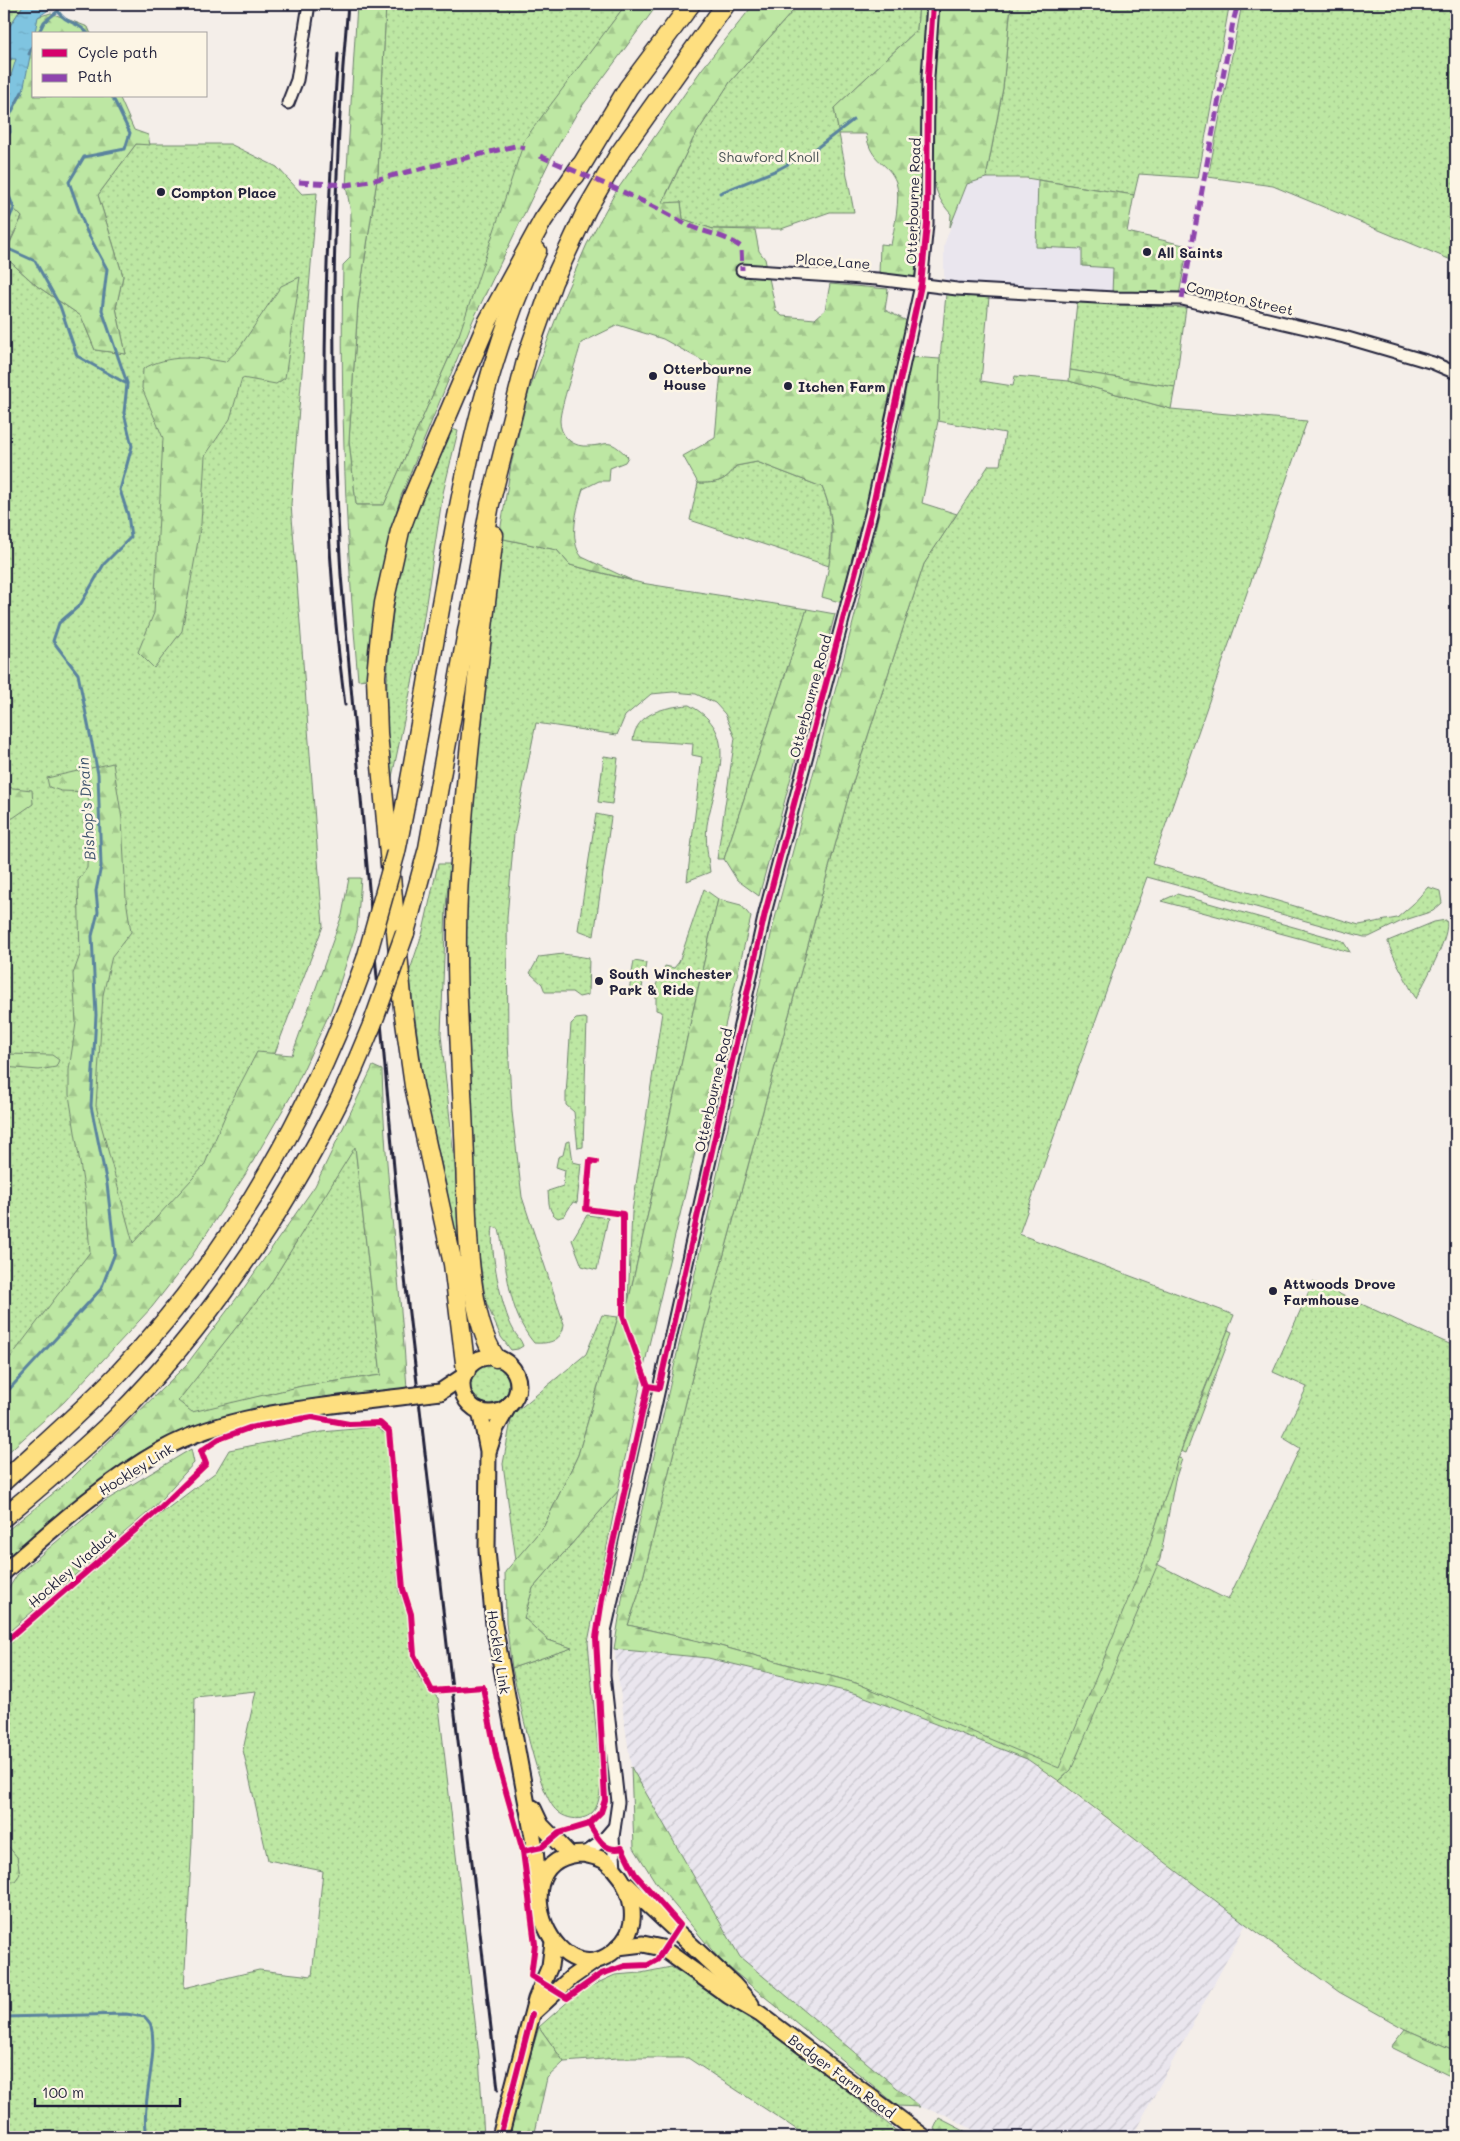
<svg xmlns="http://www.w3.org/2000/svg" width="1460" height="2141" font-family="Mali,sans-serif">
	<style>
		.built { fill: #eae6ee }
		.industrial { fill: url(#industrial-furrows) }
		.grass { fill: url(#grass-dots); stroke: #70846f; fill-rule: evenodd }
		.forest { fill: url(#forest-firs); stroke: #70846f; fill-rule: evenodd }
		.cemetery { fill: url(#cemetery-stones); stroke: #70846f }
		.water { fill: url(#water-ripples); stroke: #5a839e }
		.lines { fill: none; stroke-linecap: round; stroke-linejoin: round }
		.stream { stroke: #5a839e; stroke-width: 3 }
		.minor-casing { stroke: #22223b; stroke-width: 15 }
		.major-casing { stroke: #22223b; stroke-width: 19 }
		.highway-casing { stroke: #22223b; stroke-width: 21 }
		.minor { stroke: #fcf5e5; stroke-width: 11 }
		.major { stroke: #fedf80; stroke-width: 15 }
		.highway { stroke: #fedf80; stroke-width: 18 }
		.rail { stroke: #22223b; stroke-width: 3 }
		.major-bridge-casing { stroke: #22223b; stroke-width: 19; stroke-linecap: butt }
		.highway-bridge-casing { stroke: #22223b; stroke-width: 21; stroke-linecap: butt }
		.major-bridge { stroke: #fedf80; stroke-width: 15 }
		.highway-bridge { stroke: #fedf80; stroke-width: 18 }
		.quiet { stroke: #8e44ad; stroke-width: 5; stroke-dasharray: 10 5; stroke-linecap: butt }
		.cycleway-casing { stroke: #fcf5e5; stroke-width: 9 }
		.cycleway { stroke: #d6006c; stroke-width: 6 }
		.poi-dot { fill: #22223b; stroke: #fcf5e5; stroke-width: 2 }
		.labels { text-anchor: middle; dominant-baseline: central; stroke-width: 5; stroke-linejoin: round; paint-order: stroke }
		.park-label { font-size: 14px; fill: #495355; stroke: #fcf5e5 }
		.poi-label { font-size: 14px; font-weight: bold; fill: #22223b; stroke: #fcf5e5; text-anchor: start }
		.street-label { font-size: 14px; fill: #22223b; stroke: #fcf5e5 }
		.water-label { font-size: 15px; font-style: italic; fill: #3e536d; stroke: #fcf5e5 }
	</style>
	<defs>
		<pattern id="industrial-furrows" width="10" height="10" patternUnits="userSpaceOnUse" patternTransform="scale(1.25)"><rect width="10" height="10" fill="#eae6ee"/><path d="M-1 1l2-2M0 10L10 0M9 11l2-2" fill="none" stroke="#c8c5cd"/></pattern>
		<pattern id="grass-dots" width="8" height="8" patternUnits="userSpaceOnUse" patternTransform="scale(1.25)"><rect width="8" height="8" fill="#bde7a3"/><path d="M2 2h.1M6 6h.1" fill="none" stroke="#a2c68d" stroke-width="1.8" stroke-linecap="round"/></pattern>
		<pattern id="forest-firs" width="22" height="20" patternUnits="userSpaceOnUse" patternTransform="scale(1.25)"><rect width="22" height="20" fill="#bde7a3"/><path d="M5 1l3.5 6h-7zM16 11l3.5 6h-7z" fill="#a2c68d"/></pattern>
		<pattern id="cemetery-stones" width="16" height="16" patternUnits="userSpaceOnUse" patternTransform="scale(1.25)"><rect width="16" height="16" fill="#bde7a3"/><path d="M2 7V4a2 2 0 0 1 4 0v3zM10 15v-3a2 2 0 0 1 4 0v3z" fill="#a2c68d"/></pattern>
		<pattern id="water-ripples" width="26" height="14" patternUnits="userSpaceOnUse" patternTransform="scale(1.25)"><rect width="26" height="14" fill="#7fc4e0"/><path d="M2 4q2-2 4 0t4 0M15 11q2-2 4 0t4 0" fill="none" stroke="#6da8c1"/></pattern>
	</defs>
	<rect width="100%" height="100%" fill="#f4eee9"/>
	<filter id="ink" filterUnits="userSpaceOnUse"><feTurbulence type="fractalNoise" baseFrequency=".02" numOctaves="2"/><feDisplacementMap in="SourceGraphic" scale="10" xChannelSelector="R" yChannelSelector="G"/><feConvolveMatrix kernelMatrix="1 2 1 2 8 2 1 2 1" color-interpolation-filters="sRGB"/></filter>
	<g filter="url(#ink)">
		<!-- built -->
		<polygon class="built" points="985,178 1038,180 1036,247 1082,249 1114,268 1112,294 968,285 944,281 944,245 967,183"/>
		<!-- industrial -->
		<polygon class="industrial" points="614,1649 708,1658 857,1694 1027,1759 1246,1924 1132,2137 986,2137 946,2115 920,2107 740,1957 631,1767"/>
		<!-- grass -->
		<g class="grass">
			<polygon points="4,4 24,4 4,35"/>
			<polygon points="386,4 626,4 610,26 459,335 384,505 356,505 349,441 358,304 378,173"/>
			<polygon points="799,4 919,4 917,30 834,108 854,212 830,212 781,229 713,229 683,219 681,202 662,204 693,139 730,82"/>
			<polygon points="1011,4 1217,4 1229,7 1198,178 1139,174 1134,195 1026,178 986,178 1003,88"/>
			<polygon points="1242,4 1456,4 1456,262 1273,186 1208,177"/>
			<polygon points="136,144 230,144 277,167 302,194 317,193 291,504 323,926 237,1153 4,1429 4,256 37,286 81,316 95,350 126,354 116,308 123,276 98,195"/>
			<polygon points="4,198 22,217 4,253"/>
			<polygon points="946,294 989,297 981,381 1013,386 1015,376 1069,381 1171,409 1307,421 1152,864 1359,925 1397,918 1413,904 1428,887 1440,891 1442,903 1433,911 1402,921 1369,937 1364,937 1147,877 1019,1234 1234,1315 1187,1433 1145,1558 1228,1600 1300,1448 1282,1437 1307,1387 1273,1372 1313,1282 1456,1347 1456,2051 1405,2029 1339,1992 1246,1924 1059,1781 1066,1775 856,1683 720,1646 628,1625 640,1590 705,1324 849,794 924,564 989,465 1000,465 1005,433 938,421 940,359"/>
			<polygon points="1077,302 1186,308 1175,387 1070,370"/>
			<path d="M452,429L458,431L443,493L418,655L389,791C381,687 389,577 426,479C433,462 444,445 452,429Z"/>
			<path d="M757,462L822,487C834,514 832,537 829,566L690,520L698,483C717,483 725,482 736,466Z"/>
			<path d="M499,538L557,550L570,565L641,583L807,609L724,859H717L735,738L725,714L715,703L696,694L673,692L651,694L625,716L617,735L536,723L514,834L507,918L508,1044L512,1112L522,1197L564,1324C562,1341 550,1344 534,1343C507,1311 508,1269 499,1229L493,1227C489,1248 502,1310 513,1329C516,1336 521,1339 523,1346L518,1349L511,1350L501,1337L486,1302L483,1283L476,1232L465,1052L466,863Z"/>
			<path d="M689,705C742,733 715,779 707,825C705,841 708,856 710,872L687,881L702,757L692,755L693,744L633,740C636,713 664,707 689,705Z"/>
			<polygon points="604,756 618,758 612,804 598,802"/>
			<polygon points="596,814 611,817 594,936 578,930"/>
			<polygon points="438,864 450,864 446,907 441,1034 462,1234 454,1238 446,1184 425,1093 409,973 423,931"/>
			<path d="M1456,877V907C1450,895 1450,889 1456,877Z"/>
			<polygon points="704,889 718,899 628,1303 632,1212 662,1012 656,1010 656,985 665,966 674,968 679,962"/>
			<polygon points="1177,894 1343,941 1350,952 1161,901"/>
			<path d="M1446,920C1452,934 1423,984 1416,999C1411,989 1387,946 1388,941L1434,922Z"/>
			<polygon points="563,954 589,958 588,995 579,997 572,992 545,992 542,984 530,973 539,957"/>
			<polygon points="634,961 646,963 641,995 629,991"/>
			<polygon points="584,1018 587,1019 583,1147 578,1148 574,1112 566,1105 566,1094 571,1024 576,1019"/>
			<path d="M570,1141L573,1162L581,1164L577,1203L573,1202L564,1216L558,1218C548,1213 549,1202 548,1191L563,1186L565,1170L556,1167L558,1157L563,1155L566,1142Z"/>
			<polygon points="355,1146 381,1375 302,1386 192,1413 177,1401 269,1286"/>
			<polygon points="587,1215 608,1218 597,1270 582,1266 572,1240"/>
			<polygon points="602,1315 618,1317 578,1455 544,1526 516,1560 503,1464 512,1415 586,1354"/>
			<circle cx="489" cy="1384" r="20"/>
			<path d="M376,1427L386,1434L399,1592C402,1599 406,1607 407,1614C415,1649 404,1671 438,1698L479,2056L484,2137H4V1648L159,1515L216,1472L229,1450L322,1432ZM256,1691L243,1750L268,1860L323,1871L312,1976L259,1970L184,1988L192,1841L195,1697Z"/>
			<path d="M618,1491L588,1642L601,1784C599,1798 599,1814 582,1818C574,1820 563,1817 557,1811C538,1796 519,1696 512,1668L571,1648L548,1640L524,1618L533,1588Z"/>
			<polygon points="671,1967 773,2031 904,2137 808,2137 688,2058 617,2058 564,2062 539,2027 580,1991 615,1975 641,1973"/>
		</g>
		<!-- forest -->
		<g class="forest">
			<path d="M357,4H386L378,173L358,304L349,441L356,505H384L459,335L525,139L626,4H658L577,113L552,156L473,320L401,496L389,537L368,649L367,679L358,680C346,541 340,404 343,265L350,258L351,213L346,186Z"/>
			<path d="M754,4H799L730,82L693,139L662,203L681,202L683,219L713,229L755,230L759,251L765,259L776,311L782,316L815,319L825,310L830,284L888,289L885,310L907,321L870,495L843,603L822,597C831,560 839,524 822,487L757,462L736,466C725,482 717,483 698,483L683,456L715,438L721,371L663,339L618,325L581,343C577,360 560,406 560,421C560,434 570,445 583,446C609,447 606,435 628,457L625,462L610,468L609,481H599L583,489C577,507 568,541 582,557L631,580L570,565L557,550L499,538L511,465L529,391L563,299L587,244L615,193L702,69Z"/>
			<path d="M919,4H925L924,64L938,4H1011L1003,88L986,178L967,184L950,227L951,214C939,201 933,187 933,168L922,169L921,200L914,221L919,256L917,271L912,280L879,275L880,244L891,245C894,229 901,197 896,182C888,161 871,164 866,134H839L834,108L917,30Z"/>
			<polygon points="51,13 88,27 91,34 34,34 34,96 119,96 134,130 148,135 150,145 136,144 98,195 123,276 116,308 126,354 95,350 81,316 37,286 4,256 22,217 4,198 4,73 33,18"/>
			<path d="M300,277L285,378L276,384L242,378L230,419L205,456L201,524L182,631L154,668L138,652L154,613L163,438L142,388L143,369C168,354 198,357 225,362L238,350L281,286Z"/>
			<polygon points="911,357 940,359 938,421 922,503 957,514 924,564 849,794 705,1324 640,1590 628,1625 720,1646 856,1683 1059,1768 1145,1558 1178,1458 1182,1459 1175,1480 1160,1559 1071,1770 1059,1781 1027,1759 857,1694 708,1658 614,1649 623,1594 773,926 855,615 900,423"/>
			<polygon points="1070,370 1175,387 1171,409 1069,381"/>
			<polygon points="807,609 835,614 759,896 737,880 724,859"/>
			<polygon points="113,763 122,819 126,899 131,932 112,956 103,995 96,1106 133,1243 204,1166 230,1104 257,1052 292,1055 342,915 349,878 361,878 357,930 331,1010 292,1094 245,1175 191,1257 152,1307 64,1402 4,1456 4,1366 90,1252 85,1194 69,1095 69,1070 76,1023 73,974 80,955 78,881 87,868 89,792 61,791 49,787 47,778"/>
			<polygon points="4,787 32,790 33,804 13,818 4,819"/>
			<polygon points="718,899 741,905 751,917 648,1349 618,1491 533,1588 524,1618 548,1640 572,1648 512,1668 506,1623 505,1572 544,1526 578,1455 618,1317 628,1303"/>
			<polygon points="4,1054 52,1055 59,1060 56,1067 39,1070 4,1067"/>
			<path d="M373,1066L382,1070C384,1176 401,1282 407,1389L176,1436L130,1460L83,1495L4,1566V1533L71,1479L187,1364L239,1295L315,1186ZM355,1147L381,1375L302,1386L192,1412L178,1401L269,1286Z"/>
			<polygon points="1228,1330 1232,1332 1186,1453 1181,1451"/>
			<polygon points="191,1449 194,1463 153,1508 4,1636 4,1596 17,1575 105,1501"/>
			<polygon points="631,1767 740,1957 920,2107 898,2106 721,1961 656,1883 634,1848"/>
			<polygon points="4,1841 17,1857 20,1874 15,1881 4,1881"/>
			<polygon points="539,2027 564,2062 547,2078 534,2137 512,2137 511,2118"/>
			<polygon points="1405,2029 1456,2051 1456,2079 1391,2047"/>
			<polygon points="939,2118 976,2137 944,2137 934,2129"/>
		</g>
		<!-- cemetery -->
		<polygon class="cemetery" points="1038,180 1134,195 1127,232 1188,246 1179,295 1112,294 1113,268 1082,266 1082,249 1036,247"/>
		<!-- water -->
		<polygon class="water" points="24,4 50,4 47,11 38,17 23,91 10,114 4,112 4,99 16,59 10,59 4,66 4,35"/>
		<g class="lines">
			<!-- stream -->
			<g class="stream">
				<path d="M58,11C65,24 80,22 88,34"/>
				<polyline points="38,34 44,22 58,11 60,4"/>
				<polyline points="29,54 34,43"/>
				<polyline points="112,96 130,133 125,149 84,157 69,182 86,230 107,269 102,310 127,383"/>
				<polyline points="4,140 10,132 9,117 22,92"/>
				<polyline points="4,184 14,208 4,230"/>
				<polyline points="720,193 777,170 814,150 853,120"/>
				<polyline points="4,247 35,261 60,306 77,356 127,384 124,413 132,446 120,490 128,515 131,537 104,564 80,605 59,623 53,641 78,674 98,774 101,866 96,891 98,912 92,936 96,1015 91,1106 107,1184 115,1253 101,1289 4,1395"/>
				<path d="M4,2017L126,2014L145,2017C147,2020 151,2023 151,2026C159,2057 140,2103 147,2137"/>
			</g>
			<defs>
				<g id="minor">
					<polyline points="288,103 297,80 309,4"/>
					<polyline points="742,270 877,279 957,289 1114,298 1182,299 1344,337 1433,363 1456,373"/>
					<polyline points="584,1854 601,1842 614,1827"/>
					<polyline points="615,1870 613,1837 618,1802 604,1675 605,1631 765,913 871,514 921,285 927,224 928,77 933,4"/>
				</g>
				<g id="major">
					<circle cx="490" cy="1385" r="28"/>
					<polyline points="440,1392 464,1376"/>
					<polyline points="480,1411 488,1451 487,1550 494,1625 535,1848 539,1896"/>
					<polyline points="489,1449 496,1428 509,1405"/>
					<path d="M4,1572C54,1528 104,1482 163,1449C232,1411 330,1406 408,1396"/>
					<polyline points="533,1808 541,1825 570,1855"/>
					<path d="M584,1854C591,1856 599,1857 605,1861C628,1878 643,1918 623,1942C560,2016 492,1855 584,1854Z"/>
					<polyline points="627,1885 734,1985 751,2004"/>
					<polyline points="618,1947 643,1944 662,1948 729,1996 760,2014 924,2137"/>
					<polyline points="533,2013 572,1977 595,1961"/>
					<polyline points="500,2137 536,1999 550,1966 553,1942"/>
				</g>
				<g id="highway">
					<polyline points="575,176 628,88 691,4"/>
					<path d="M494,535C480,655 464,775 458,896C454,984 462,1071 465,1158C467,1211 466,1316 496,1358"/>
					<path d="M396,852C416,755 431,657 449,559C468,454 491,347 537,251"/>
					<polyline points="405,933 428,848 490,504 528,353 553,282 587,209 619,154 726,4"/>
					<polyline points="466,1371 453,1264 414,1086 403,1008 378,733 376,676 380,634 384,603 400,531 413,496 488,321 543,220 580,166"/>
					<path d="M4,1481C42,1446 81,1412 117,1375C230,1256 311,1113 366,959"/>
					<path d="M4,1517C42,1485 79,1454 115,1419C203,1331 282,1216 337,1105C350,1079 361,1051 372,1025"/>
				</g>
			</defs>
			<!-- minor casing -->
			<use href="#minor" class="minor-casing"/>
			<!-- major casing -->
			<use href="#major" class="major-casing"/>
			<!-- highway casing -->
			<use href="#highway" class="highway-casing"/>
			<!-- minor -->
			<use href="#minor" class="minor"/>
			<!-- major -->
			<use href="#major" class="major"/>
			<!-- highway -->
			<use href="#highway" class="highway"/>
			<!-- rail -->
			<g class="rail">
				<path d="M348,4C331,193 330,385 341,575L400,1235L498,2089"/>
				<path d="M338,54C323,271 316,488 345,705"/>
			</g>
			<defs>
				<polyline id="major-bridge" points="408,1396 440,1392"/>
				<g id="highway-bridge">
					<polyline points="366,959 396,852"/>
					<polyline points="372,1025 405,933"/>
				</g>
			</defs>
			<!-- major-bridge casing -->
			<use href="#major-bridge" class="major-bridge-casing"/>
			<!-- highway-bridge casing -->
			<use href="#highway-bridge" class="highway-bridge-casing"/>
			<!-- major-bridge -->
			<use href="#major-bridge" class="major-bridge"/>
			<!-- highway-bridge -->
			<use href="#highway-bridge" class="highway-bridge"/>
			<!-- quiet -->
			<g class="quiet">
				<path d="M540,156C588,177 637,196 682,222C701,233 722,233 741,247L742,270"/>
				<polyline points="299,182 346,185 370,181 515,146 525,148"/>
				<polyline points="1182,299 1233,22 1238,4"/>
			</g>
			<defs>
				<g id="cycleway">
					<polyline points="648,1386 659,1388 765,913 871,514 921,285 927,224 928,77 933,4"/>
					<path d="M4,1643L156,1512L206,1464L201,1451L219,1439L249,1428L312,1417L349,1424L380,1423L389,1431L403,1589L411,1614L414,1655L432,1691L483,1687L497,1760L523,1851L535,1944L531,1976L567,1998L601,1974L625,1966L648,1965L657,1960L680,1925L635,1874L622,1848C604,1853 597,1837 589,1824"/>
					<polyline points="523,1851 542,1847 559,1833 589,1824 601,1812 605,1800 596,1638 606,1574 648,1386 623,1316 623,1214 586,1209 590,1161 596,1162"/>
					<polyline points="500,2137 532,2014"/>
				</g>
			</defs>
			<!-- cycleway casing -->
			<use href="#cycleway" class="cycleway-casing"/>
			<!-- cycleway -->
			<use href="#cycleway" class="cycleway"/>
		</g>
	</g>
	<!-- markers -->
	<g class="poi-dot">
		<circle cx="161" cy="192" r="5"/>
		<circle cx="1147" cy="252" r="5"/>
		<circle cx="653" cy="376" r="5"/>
		<circle cx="788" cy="386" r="5"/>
		<circle cx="599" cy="981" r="5"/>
		<circle cx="1273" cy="1291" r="5"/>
	</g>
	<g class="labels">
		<!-- park labels -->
		<g class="park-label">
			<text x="769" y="156">Shawford Knoll</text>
		</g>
		<!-- poi labels -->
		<g class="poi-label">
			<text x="171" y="192">Compton Place</text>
			<text x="1157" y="252">All Saints</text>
			<text x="663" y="368">Otterbourne<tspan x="663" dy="16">House</tspan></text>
			<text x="798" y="386">Itchen Farm</text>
			<text x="609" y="973">South Winchester<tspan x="609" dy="16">Park &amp; Ride</tspan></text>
			<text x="1283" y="1283">Attwoods Drove<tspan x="1283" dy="16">Farmhouse</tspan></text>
		</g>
		<!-- street labels -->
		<g class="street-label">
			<text transform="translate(913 201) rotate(-88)">Otterbourne Road</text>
			<text transform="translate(833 261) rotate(4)">Place Lane</text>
			<text transform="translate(1240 298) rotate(13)">Compton Street</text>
			<text transform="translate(810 696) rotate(-75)">Otterbourne Road</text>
			<text transform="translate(713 1090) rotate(-77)">Otterbourne Road</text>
			<text transform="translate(136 1469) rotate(-32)">Hockley Link</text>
			<text transform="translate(72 1568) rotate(-41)">Hockley Viaduct</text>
			<text transform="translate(499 1652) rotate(81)">Hockley Link</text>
			<text transform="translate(842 2076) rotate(37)">Badger Farm Road</text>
		</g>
		<!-- water labels -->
		<g class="water-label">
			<text transform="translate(86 809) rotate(-94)">Bishop's Drain</text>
		</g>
	</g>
	<!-- margin -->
	<rect width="1460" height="2141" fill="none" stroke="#fcf5e5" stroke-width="20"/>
	<rect x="10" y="10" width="1440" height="2121" fill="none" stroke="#22223b" stroke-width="2" filter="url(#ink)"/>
	<!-- legend -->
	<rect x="32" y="32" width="175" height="65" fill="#fcf5e5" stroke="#a5a1a1"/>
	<rect x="42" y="49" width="25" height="8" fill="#d6006c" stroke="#a5a1a1"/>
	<text x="78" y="58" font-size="15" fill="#22223b">Cycle path</text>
	<rect x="42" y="74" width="25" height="8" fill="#8e44ad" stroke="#a5a1a1"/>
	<text x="78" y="82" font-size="15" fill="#22223b">Path</text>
	<!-- scale -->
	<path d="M35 2098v8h145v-8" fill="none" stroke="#22223b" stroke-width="2.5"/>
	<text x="42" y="2098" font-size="15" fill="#22223b" stroke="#fcf5e5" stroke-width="4" paint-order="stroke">100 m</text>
</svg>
